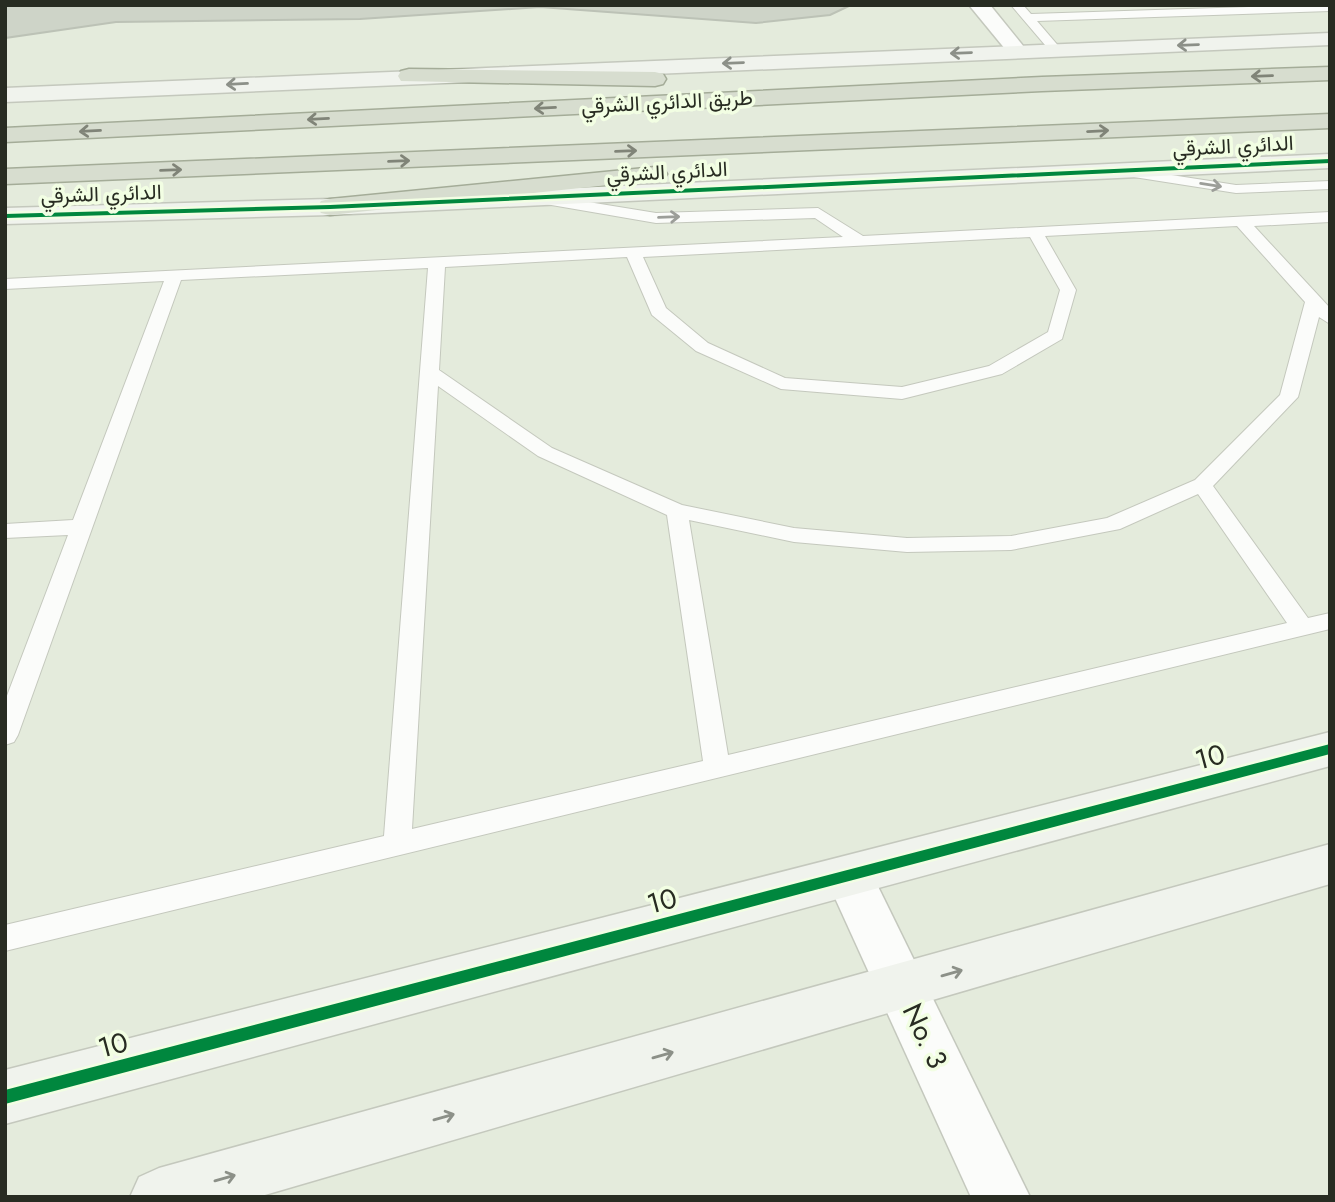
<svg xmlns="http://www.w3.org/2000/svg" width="1335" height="1202" font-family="Jost,Vazirmatn,sans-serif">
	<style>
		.building { fill: #ced4c8; stroke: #bcc2b6; stroke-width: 2 }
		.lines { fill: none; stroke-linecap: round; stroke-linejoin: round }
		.lane-casing { stroke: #c4c8bd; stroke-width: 2 }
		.street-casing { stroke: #c4c8bd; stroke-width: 3 }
		.secondary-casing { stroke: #c4c8bd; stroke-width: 3 }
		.highway-casing { stroke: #a4ac98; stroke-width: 3 }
		.lane { fill: #fbfcfa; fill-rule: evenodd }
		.street { fill: #fbfcfa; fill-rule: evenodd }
		.secondary { fill: #f0f3ed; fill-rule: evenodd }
		.highway { fill: #d7ddcf; fill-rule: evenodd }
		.cycleway-casing { stroke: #f2fee3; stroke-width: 5 }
		.cycleway { fill: #00873e; fill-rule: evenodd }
		.oneway { stroke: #8c9088 }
		.oneway2 { stroke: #808478 }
		.oneway3 { stroke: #9c9e99 }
		.labels { text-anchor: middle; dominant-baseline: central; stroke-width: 7; stroke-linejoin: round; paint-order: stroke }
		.far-street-label { font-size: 21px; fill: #282c22; stroke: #f2fee3 }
		.near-street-label { font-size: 28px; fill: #282c22; stroke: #f2fee3 }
	</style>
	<rect width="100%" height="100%" fill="#e4ebdc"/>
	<!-- building -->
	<polygon class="building" points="5,5 851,5 830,15 756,23 540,7 360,19 116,22 5,38"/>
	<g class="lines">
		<defs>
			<g id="lane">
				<polygon points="1011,5 1023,5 1031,14 1308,5 1330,5 1330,11 1037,21 1061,49 1055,53 1051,52"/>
				<polygon points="1126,168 1236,185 1330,181 1330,189 1236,193 1121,175 1119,172"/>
				<path d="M539,194L656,213L818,208L863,236L1330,212V222L1254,226L1330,308V324L1319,317L1298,397L1213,486L1308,618L1330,613V629L5,951V925L384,836L428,268L181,280L18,735L14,742L5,745V701L68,535L5,538V524L73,520L164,281L5,289V279L843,237L815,218L656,223L534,202L531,199ZM1237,226L1305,302L1280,395L1195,480L1107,518L1011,536L907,538L794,528L682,505L552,448L439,370L445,267L627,257L652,315L696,351L781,389L902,399L1002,374L1062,339L1076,290L1045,236ZM1030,237L1060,290L1048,332L989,366L902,387L785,378L708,343L666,308L643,257ZM438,386L538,456L667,515L703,761L412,829ZM1198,494L1287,623L728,755L689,520L794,542L907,552L1011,550L1120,529Z"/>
			</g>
			<g id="street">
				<polygon points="969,5 990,5 1024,47 1027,51 1024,55 1010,55"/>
				<polygon points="849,856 866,862 1030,1197 971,1197 825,876 832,862"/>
			</g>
			<g id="secondary">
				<polygon points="1330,33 1330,45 5,102 5,88"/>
				<polygon points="1330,154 1330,168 330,215 5,224 5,208 330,199"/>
				<polygon points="1330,732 1330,766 5,1124 5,1070"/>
				<polygon points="1330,844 1330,884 258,1197 130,1197 139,1177 159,1168"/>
			</g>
			<g id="highway">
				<polygon points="1330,67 1330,80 1042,91 5,142 5,128 1042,77"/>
				<polygon points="409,69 655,72 663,74 666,79 663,84 655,86 401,81 398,76 401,71"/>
				<polygon points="1330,114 1330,128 5,184 5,169"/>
				<polygon points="655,167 664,169 667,174 664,179 330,215 321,213 317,207 321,201 330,199"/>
			</g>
		</defs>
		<!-- lane casing -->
		<use href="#lane" class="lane-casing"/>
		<!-- street casing -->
		<use href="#street" class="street-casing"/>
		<!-- secondary casing -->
		<use href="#secondary" class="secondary-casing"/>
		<!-- highway casing -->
		<use href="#highway" class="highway-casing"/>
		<!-- lane -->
		<use href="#lane" class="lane"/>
		<!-- street -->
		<use href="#street" class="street"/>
		<!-- secondary -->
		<use href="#secondary" class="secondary"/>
		<!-- highway -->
		<use href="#highway" class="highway"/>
		<defs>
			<g id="cycleway">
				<polygon points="1330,159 1330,163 330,209 5,218 5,214 330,205"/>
				<polygon points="1330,744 1330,754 5,1104 5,1090"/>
			</g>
		</defs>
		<!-- cycleway casing -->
		<use href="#cycleway" class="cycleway-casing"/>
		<!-- cycleway -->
		<use href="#cycleway" class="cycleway"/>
	</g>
	<!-- one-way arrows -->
	<defs><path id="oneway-shaft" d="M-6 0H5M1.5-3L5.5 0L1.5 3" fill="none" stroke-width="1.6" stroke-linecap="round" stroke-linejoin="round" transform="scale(1.75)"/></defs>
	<g class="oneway">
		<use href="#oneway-shaft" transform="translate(1188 45) rotate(178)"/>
		<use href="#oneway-shaft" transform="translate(961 53) rotate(178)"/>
		<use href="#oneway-shaft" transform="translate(733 63) rotate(178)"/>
		<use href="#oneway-shaft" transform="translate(237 84) rotate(177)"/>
		<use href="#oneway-shaft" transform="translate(952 973) rotate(-16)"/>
		<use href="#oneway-shaft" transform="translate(663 1055) rotate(-16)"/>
		<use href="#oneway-shaft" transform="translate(444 1117) rotate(-16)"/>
		<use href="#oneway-shaft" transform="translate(225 1178) rotate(-16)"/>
	</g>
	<g class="oneway2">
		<use href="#oneway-shaft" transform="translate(1262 76) rotate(178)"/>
		<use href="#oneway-shaft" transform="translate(545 108) rotate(177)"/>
		<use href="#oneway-shaft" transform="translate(318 119) rotate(177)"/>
		<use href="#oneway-shaft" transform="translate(90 131) rotate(177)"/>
		<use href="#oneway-shaft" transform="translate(1098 131) rotate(-3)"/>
		<use href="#oneway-shaft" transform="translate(626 151) rotate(-2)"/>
		<use href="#oneway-shaft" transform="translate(399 161) rotate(-2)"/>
		<use href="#oneway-shaft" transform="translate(171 170) rotate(-2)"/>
	</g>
	<g class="oneway3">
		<use href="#oneway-shaft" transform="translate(1211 185) rotate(9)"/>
		<use href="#oneway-shaft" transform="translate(669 217) rotate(-2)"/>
	</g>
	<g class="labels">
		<!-- far-street labels -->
		<g class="far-street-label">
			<text transform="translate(667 102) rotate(-3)">طريق الدائري الشرقي</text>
			<text transform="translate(1233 146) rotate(-3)">الدائري الشرقي</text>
			<text transform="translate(667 172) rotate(-3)">الدائري الشرقي</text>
			<text transform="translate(101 194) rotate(-2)">الدائري الشرقي</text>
		</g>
		<!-- near-street labels -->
		<g class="near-street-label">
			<text transform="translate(1210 757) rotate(-15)">10</text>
			<text transform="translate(662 901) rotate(-15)">10</text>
			<text transform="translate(925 1036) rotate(65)">No. 3</text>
			<text transform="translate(113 1045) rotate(-15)">10</text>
		</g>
	</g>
	<!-- border -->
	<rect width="1335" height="1202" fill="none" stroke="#282c22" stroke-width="14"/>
</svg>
